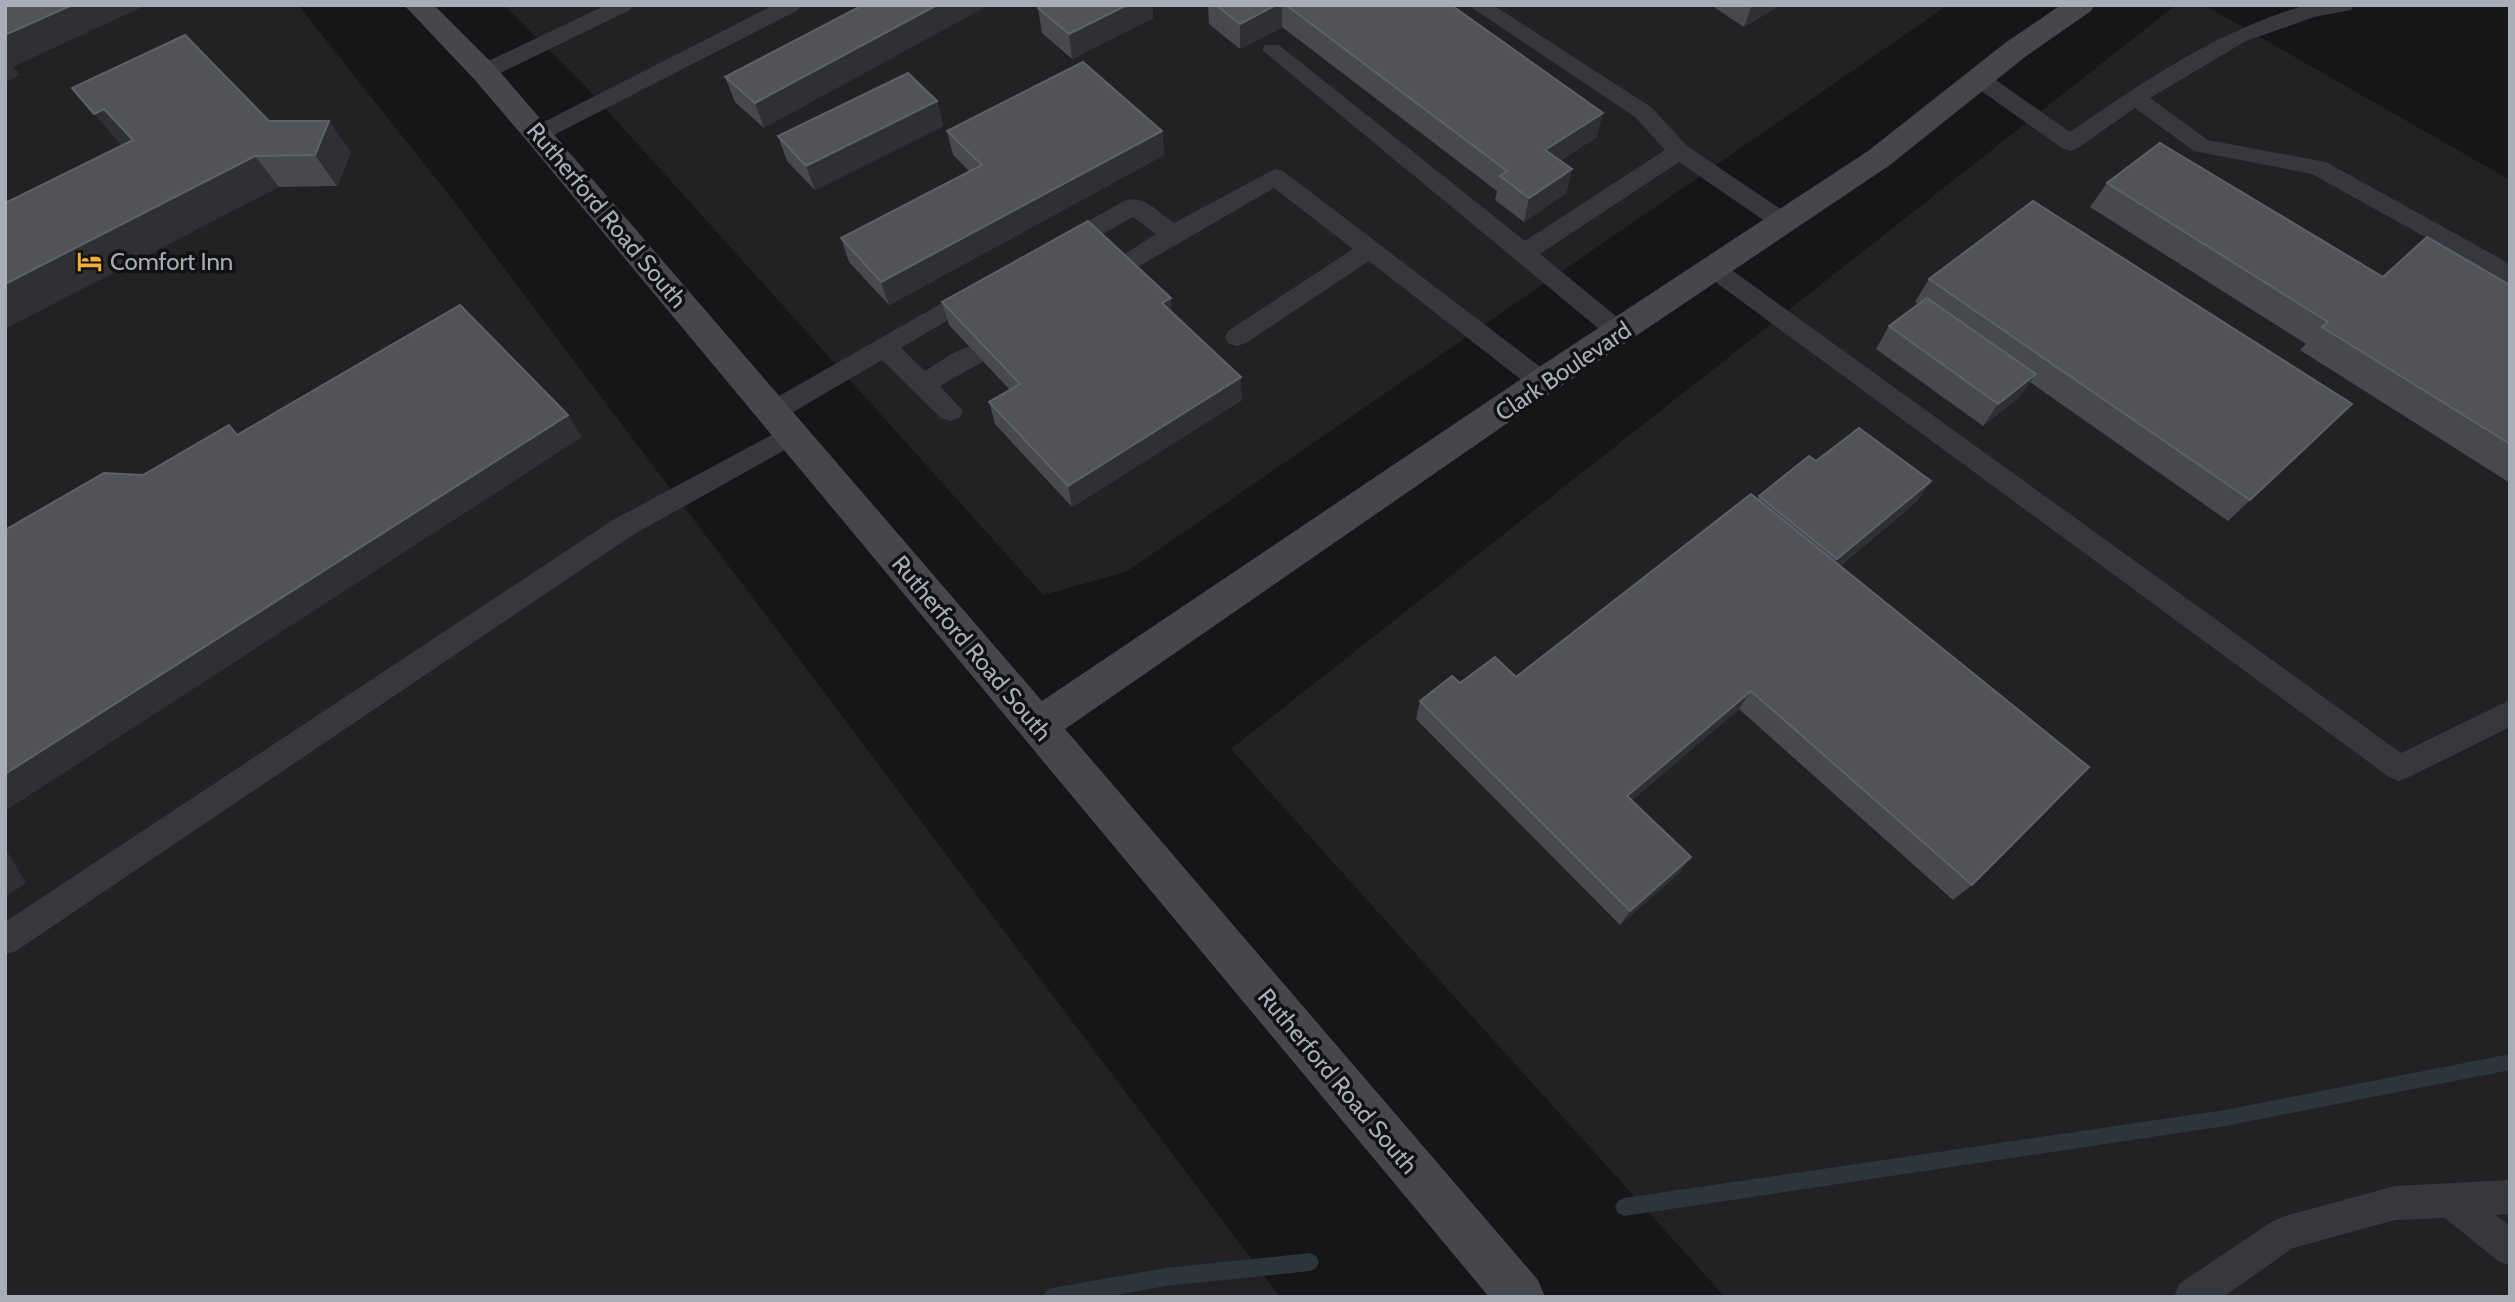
<svg xmlns="http://www.w3.org/2000/svg" width="2515" height="1302" font-family="Cabin,sans-serif">
	<style>
		.built { fill: #222225 }
		.lines { fill: none; stroke-linecap: round; stroke-linejoin: round }
		.stream { fill: #2c353c; fill-rule: evenodd }
		.lane { fill: #37383d; fill-rule: evenodd }
		.secondary { fill: #45474d; fill-rule: evenodd }
		.wall { fill: #47494d }
		.shaded-wall { fill: #2f3033 }
		.building { fill: #525359; stroke: #5f6168; stroke-width: 2 }
		.labels { text-anchor: middle; dominant-baseline: central; stroke-width: 7; stroke-linejoin: round; paint-order: stroke }
		.street-label { font-size: 24px; fill: #a8adb8; stroke: #111113 }
		.poi-label { font-size: 24px; fill: #a8adb8; stroke: #111113; text-anchor: start }
	</style>
	<rect width="100%" height="100%" fill="#161618"/>
	<!-- built -->
	<g class="built">
		<polygon points="5,5 298,5 449,195 1280,1297 5,1297"/>
		<polygon points="504,5 1948,5 1126,572 1043,595 662,171 583,84"/>
		<polygon points="2176,5 2204,5 2510,180 2510,1297 1725,1297 1231,749"/>
	</g>
	<g class="lines">
		<!-- stream -->
		<g class="stream">
			<polygon points="2510,1054 2510,1070 2225,1126 1624,1216 1618,1213 1615,1207 1618,1201 1624,1198 2225,1110"/>
			<polygon points="1310,1253 1316,1256 1319,1262 1316,1268 1310,1271 1166,1286 1104,1297 1043,1297 1046,1291 1052,1288 1166,1268"/>
		</g>
		<!-- lane -->
		<g class="lane">
			<polygon points="606,5 633,5 630,10 492,77 476,77 473,72 476,67"/>
			<polygon points="774,5 801,5 798,10 546,139 538,141 530,139 527,134 530,129"/>
			<polygon points="1468,5 1493,5 1651,107 1687,146 1791,216 1794,222 1791,228 1783,230 1775,228 1679,162 1540,254 1628,326 1631,332 1628,338 1619,341 1610,338 1262,50 1265,45 1279,45 1525,241 1665,150 1635,117"/>
			<path d="M2307,5H2354L2351,10L2314,17L2246,41L2150,98L2208,140L2326,162L2510,264V284L2312,174L2194,151L2135,108L2078,148L2070,151L2062,148L1970,83L1967,78L1970,73H1986L2070,132C2144,81 2220,29 2307,5Z"/>
			<path d="M1275,169L1283,171L1551,375L1554,382L1551,389L1542,392L1533,389L1369,261L1246,343L1237,346L1228,343L1225,337L1228,331L1353,249L1274,188L1117,279L1109,276L1105,270L1109,264L1156,234L1133,217L1070,252L1062,254L1054,252L1050,246L1054,240L1126,200C1144,195 1160,213 1174,223Z"/>
			<polygon points="1714,260 1722,263 2401,753 2510,700 2510,727 2409,777 2399,781 2389,777 1706,275 1702,269 1706,263"/>
			<path d="M977,283L985,286L989,292L985,298L901,348L925,371C941,362 964,341 984,347L987,354L984,361L940,386L963,411L959,418L950,421L941,418L882,360L783,418L774,421L765,418L761,411L765,404Z"/>
			<polygon points="792,424 801,427 805,434 801,441 631,536 16,951 5,955 5,922 613,520"/>
			<polygon points="2510,1180 2510,1214 2496,1215 2510,1226 2510,1266 2498,1261 2445,1218 2395,1220 2293,1248 2223,1297 2174,1297 2179,1284 2273,1221 2285,1216 2395,1186"/>
		</g>
		<!-- secondary -->
		<polygon class="secondary" points="404,5 434,5 494,65 1042,701 1530,373 1868,151 2005,43 2061,5 2095,5 2091,11 2025,57 1890,165 1554,391 1065,729 1538,1280 1545,1297 1489,1297 527,141 474,79"/>
	</g>
	<!-- wall -->
	<g class="wall">
		<polygon points="863,5 764,128 735,102 725,77"/>
		<polygon points="1044,5 1152,5 1153,18 1072,59 1042,33 1038,8"/>
		<polygon points="1208,5 1451,5 1597,137 1560,161 1572,169 1566,193 1524,222 1495,200 1497,191 1282,27 1240,49 1209,24"/>
		<polygon points="1711,5 1780,5 1744,27"/>
		<polygon points="72,88 269,121 351,152 337,186 279,187 131,139 121,144"/>
		<polygon points="937,101 943,126 815,190 787,161 778,136"/>
		<polygon points="947,131 1162,131 1164,155 889,305 849,262 841,238 969,171 953,155"/>
		<polygon points="2107,183 2383,277 2510,285 2510,483 2300,350 2306,344 2090,207"/>
		<polygon points="1929,279 2352,404 2228,521 2030,382 2019,397 1983,426 1876,349 1889,326 1918,304 1915,302"/>
		<polygon points="942,302 1172,312 1242,400 1072,507 995,424 989,402 1010,390 949,325"/>
		<polygon points="1816,461 1931,481 1916,502 1840,566 1972,885 1953,900 1739,709 1632,800 1680,872 1620,925 1416,719 1420,701 1460,683 1516,677 1758,499 1759,496"/>
	</g>
	<!-- shaded-wall -->
	<g class="shaded-wall">
		<polygon points="72,5 146,5 13,67 20,75 5,82 5,35"/>
		<polygon points="937,5 989,5 764,128 755,103"/>
		<polygon points="1127,5 1152,5 1153,18 1072,59 1069,34"/>
		<polygon points="1276,5 1282,5 1282,27 1240,49 1240,24"/>
		<polygon points="1752,5 1780,5 1744,27"/>
		<polygon points="937,101 943,126 815,190 806,166"/>
		<polygon points="104,109 131,139 121,144 94,114"/>
		<polygon points="1603,113 1597,137 1540,174 1545,150"/>
		<polygon points="329,121 351,152 337,186 315,155"/>
		<polygon points="1162,131 1164,155 889,305 881,282"/>
		<polygon points="255,156 279,187 5,329 5,284"/>
		<polygon points="1572,169 1566,193 1524,222 1529,198"/>
		<polygon points="1171,298 1172,321 1162,303"/>
		<polygon points="2036,374 2019,397 1983,426 1998,404"/>
		<polygon points="1241,377 1242,400 1072,507 1068,486"/>
		<polygon points="568,415 582,437 5,811 5,774"/>
		<polygon points="1931,481 1916,502 1824,579 1837,559"/>
		<polygon points="1751,691 1739,709 1618,812 1627,796"/>
		<polygon points="5,848 26,883 5,897"/>
		<polygon points="1691,857 1680,872 1620,925 1630,911"/>
	</g>
	<!-- building -->
	<g class="building">
		<polygon points="5,5 72,5 5,35"/>
		<polygon points="863,5 937,5 755,103 725,77"/>
		<polygon points="1044,5 1127,5 1069,34 1038,8"/>
		<polygon points="1216,5 1276,5 1240,24"/>
		<polygon points="1286,5 1451,5 1603,113 1545,150 1572,169 1529,198 1500,176 1507,171"/>
		<polygon points="185,35 269,121 329,121 315,155 255,156 5,284 5,203 133,140 104,109 94,114 72,88"/>
		<polygon points="1083,62 1162,131 881,282 841,238 982,165 947,131"/>
		<polygon points="908,73 937,101 806,166 778,136"/>
		<polygon points="2160,143 2383,277 2427,237 2510,285 2510,444 2322,327 2328,322 2107,183"/>
		<polygon points="2033,201 2352,404 2250,500 1929,279"/>
		<polygon points="1088,221 1171,298 1162,303 1241,377 1068,486 989,402 1020,384 942,302"/>
		<polygon points="1927,298 2036,374 1998,404 1889,326"/>
		<polygon points="460,305 568,415 5,774 5,530 104,473 143,475 229,425 237,435"/>
		<polygon points="1859,428 1931,481 1837,559 1759,496 1809,456 1816,461"/>
		<polygon points="1751,494 2089,767 1972,885 1751,691 1627,796 1691,857 1630,911 1420,701 1452,676 1460,683 1495,657 1516,677"/>
	</g>
	<!-- icons -->
	<defs>
		<symbol id="hotel-bare" viewBox="-9 -9 18 18"><path d="M-6-4.5h1.5V1H6V5H4.5V3h-9V5H-6ZM-4 0a1.8 1.8 0 1 1 3.6 0ZM.5 0V-2.5h3Q6-2.5 6 0Z" fill="#f2b134" stroke="#111113" stroke-width="2.5" paint-order="stroke"/></symbol>
	</defs>
	<g fill-rule="evenodd">
		<use href="#hotel-bare" x="72" y="244" width="35" height="35"/>
	</g>
	<g class="labels">
		<!-- street labels -->
		<g class="street-label">
			<text transform="translate(607 215) rotate(50)">Rutherford Road South</text>
			<text transform="translate(1563 371) rotate(-34)">Clark Boulevard</text>
			<text transform="translate(972 648) rotate(50)">Rutherford Road South</text>
			<text transform="translate(1338 1081) rotate(50)">Rutherford Road South</text>
		</g>
		<!-- poi labels -->
		<g class="poi-label">
			<text x="110" y="261">Comfort Inn</text>
		</g>
	</g>
	<!-- border -->
	<rect width="2515" height="1302" fill="none" stroke="#a8adb8" stroke-width="14"/>
</svg>
